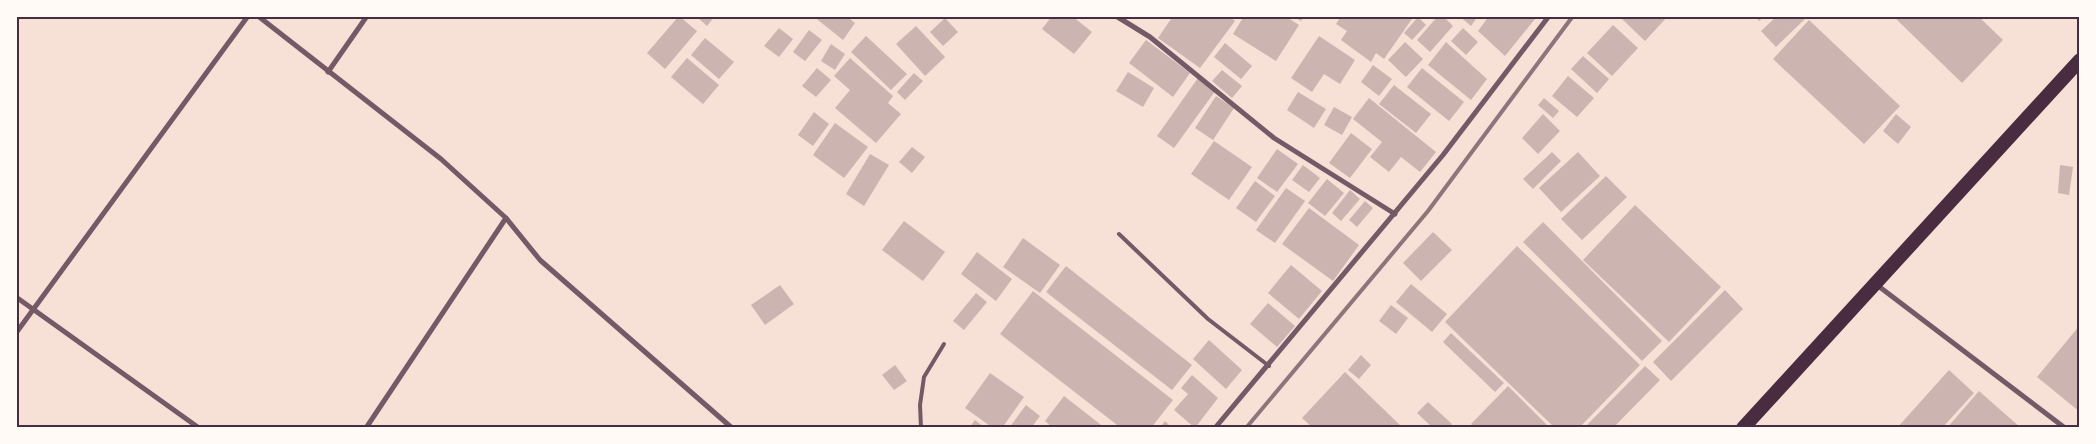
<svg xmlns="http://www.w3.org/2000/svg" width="2096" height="444" font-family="'Exo 2',sans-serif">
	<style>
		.building { fill: #ccb4b1 }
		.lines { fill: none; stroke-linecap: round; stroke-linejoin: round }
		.service { stroke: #755966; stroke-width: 4 }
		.minor { stroke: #755966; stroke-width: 5 }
		.trunk { stroke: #4a2c40; stroke-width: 14 }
		.rail { stroke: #8f747c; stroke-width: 4 }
		.neatline { fill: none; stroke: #4a2c40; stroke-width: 2 }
	</style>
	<rect width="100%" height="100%" fill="#f7e1d7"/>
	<!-- building -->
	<g class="building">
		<polygon points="679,16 697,31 665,69 647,53"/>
		<polygon points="696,16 715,16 707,26"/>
		<polygon points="813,16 846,16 855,23 843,40"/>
		<polygon points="1052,16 1072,16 1092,32 1074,54 1042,29"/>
		<polygon points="1173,16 1229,16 1235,21 1200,68 1158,38"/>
		<polygon points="1244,16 1285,16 1299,25 1276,61 1233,34"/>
		<polygon points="1292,16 1304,16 1301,21"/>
		<polygon points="1341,16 1414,16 1384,59 1376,53 1371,62 1341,40 1347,31 1336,24"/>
		<polygon points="1438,16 1443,16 1453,26 1430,52 1417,40"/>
		<polygon points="1459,16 1478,16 1471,26"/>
		<polygon points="1489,16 1533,16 1535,19 1505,56 1478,31"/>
		<polygon points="1619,16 1668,16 1645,41"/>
		<polygon points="1755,16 1765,16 1759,21"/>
		<polygon points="1777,16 1808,16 1776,47 1761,31"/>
		<polygon points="1893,16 1978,16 2003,40 1962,83"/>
		<polygon points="1418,17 1426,25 1412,40 1404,33"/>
		<polygon points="945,18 958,32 943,46 930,32"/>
		<polygon points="1809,20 1900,106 1864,144 1773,59"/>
		<polygon points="1613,25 1638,48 1612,76 1587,53"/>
		<polygon points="916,26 945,57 925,76 896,44"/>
		<polygon points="779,28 793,39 779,57 764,46"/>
		<polygon points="1463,28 1478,42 1466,55 1451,41"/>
		<polygon points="809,30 822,40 805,61 793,52"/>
		<polygon points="866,36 907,74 891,90 851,52"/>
		<polygon points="1319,36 1355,60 1340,84 1324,74 1312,92 1291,78"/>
		<polygon points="705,38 734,62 719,79 691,55"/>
		<polygon points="1146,40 1190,73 1173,97 1129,63"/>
		<polygon points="1405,42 1423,59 1406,77 1388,60"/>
		<polygon points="1446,42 1487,79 1471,100 1428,65"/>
		<polygon points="1225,43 1252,66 1241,79 1214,57"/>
		<polygon points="831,44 845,54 835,70 821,61"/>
		<polygon points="1583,56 1609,79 1597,93 1571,69"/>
		<polygon points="687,58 719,85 703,104 671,77"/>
		<polygon points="850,58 893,96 888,103 901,114 876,143 835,108 850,90 834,76"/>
		<polygon points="1373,65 1392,79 1379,96 1361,82"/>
		<polygon points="817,68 831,80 816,97 802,86"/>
		<polygon points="1422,68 1464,102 1449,121 1407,87"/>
		<polygon points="1222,70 1242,86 1232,98 1212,81"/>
		<polygon points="1128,72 1154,88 1143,107 1116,91"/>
		<polygon points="914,73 923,81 905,100 897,92"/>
		<polygon points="1568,76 1594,98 1577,117 1552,96"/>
		<polygon points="1198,78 1216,90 1174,148 1157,136"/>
		<polygon points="1394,85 1431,114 1416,133 1379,104"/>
		<polygon points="1298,92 1326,109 1314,128 1287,110"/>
		<polygon points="1216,96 1234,108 1213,140 1195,128"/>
		<polygon points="1369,98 1436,152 1420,172 1401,157 1389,172 1370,157 1382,142 1353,119"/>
		<polygon points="1544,98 1559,111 1553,118 1538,105"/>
		<polygon points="1334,107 1352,117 1342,135 1324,125"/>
		<polygon points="814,112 829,124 813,146 798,135"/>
		<polygon points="1543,114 1560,131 1538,154 1522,138"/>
		<polygon points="1896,114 1911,127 1898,144 1883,131"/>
		<polygon points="835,123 868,147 844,178 813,155"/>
		<polygon points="1351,133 1372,149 1350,178 1329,163"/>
		<polygon points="1214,141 1252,167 1229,200 1191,174"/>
		<polygon points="912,147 925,157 912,173 899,162"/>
		<polygon points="1277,149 1298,164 1277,192 1257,178"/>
		<polygon points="1552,152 1561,161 1533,189 1523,179"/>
		<polygon points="1578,152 1600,176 1561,212 1539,188"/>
		<polygon points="870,154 889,165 864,206 846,194"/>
		<polygon points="1303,165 1320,178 1309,192 1292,180"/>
		<polygon points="2060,165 2073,167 2069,195 2058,193"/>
		<polygon points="1606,176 1627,197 1582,240 1561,219"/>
		<polygon points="1327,179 1344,193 1325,216 1308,203"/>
		<polygon points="1255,181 1275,196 1256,222 1236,208"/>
		<polygon points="1286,188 1305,201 1275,243 1256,230"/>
		<polygon points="1350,190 1360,199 1341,221 1332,213"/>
		<polygon points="1365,201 1373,208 1357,227 1349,220"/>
		<polygon points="1635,205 1721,287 1669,342 1583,260"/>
		<polygon points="1309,208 1359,245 1333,281 1282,244"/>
		<polygon points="904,221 945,252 923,281 882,250"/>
		<polygon points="1543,222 1662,341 1642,361 1523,242"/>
		<polygon points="1433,232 1452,250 1421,281 1403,263"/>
		<polygon points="1023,238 1060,265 1040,293 1003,267"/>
		<polygon points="1517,246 1640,365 1579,428 1555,428 1445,322"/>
		<polygon points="977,252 1012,279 996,301 961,274"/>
		<polygon points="1291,265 1322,291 1299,319 1268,293"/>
		<polygon points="1066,266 1192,365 1172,390 1046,292"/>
		<polygon points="1411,284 1447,314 1432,332 1396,302"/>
		<polygon points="780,285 794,304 765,325 751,305"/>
		<polygon points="1725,290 1743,309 1671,381 1653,362"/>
		<polygon points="1033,291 1173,400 1151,428 1121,428 1000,334"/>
		<polygon points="976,293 987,302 964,330 953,321"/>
		<polygon points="1268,303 1295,326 1277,347 1250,324"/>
		<polygon points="1391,305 1408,318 1396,334 1379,321"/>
		<polygon points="2080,325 2080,412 2037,377"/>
		<polygon points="1451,333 1504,383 1495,392 1443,342"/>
		<polygon points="1209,340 1242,370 1226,389 1193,359"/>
		<polygon points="1361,355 1371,365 1359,379 1348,370"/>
		<polygon points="895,365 907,381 894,390 882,375"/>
		<polygon points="1645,366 1660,380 1613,428 1584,428"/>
		<polygon points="1949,370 1974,393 1942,428 1897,428"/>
		<polygon points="1345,372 1403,428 1313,428 1302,418"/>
		<polygon points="990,373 1024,397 1002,428 993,428 965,408"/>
		<polygon points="1192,375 1218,398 1195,428 1174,410 1188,394 1181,388"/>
		<polygon points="1508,386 1550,428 1475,428 1471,424"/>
		<polygon points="1979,391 2021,428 1947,428"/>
		<polygon points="1064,396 1105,428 1053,428 1045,421"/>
		<polygon points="1428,402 1452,424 1448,428 1433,428 1417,413"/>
		<polygon points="1026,405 1040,416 1031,428 1009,428"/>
		<polygon points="975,420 985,428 969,428"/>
		<polygon points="1165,421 1172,428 1160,428"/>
	</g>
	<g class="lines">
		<!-- service -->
		<g class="service">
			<polyline points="1119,234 1208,319 1269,366"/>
			<polyline points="921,428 920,405 924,377 944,344"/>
		</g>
		<!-- minor -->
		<g class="minor">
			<polyline points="258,16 441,159 506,218 540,260 732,428"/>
			<polyline points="1116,16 1150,37 1274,138 1395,214"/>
			<polyline points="328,72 367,16"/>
			<polyline points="1877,285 2065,428"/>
			<polyline points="16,297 199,428"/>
			<polyline points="16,333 248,16"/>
			<polyline points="366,428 506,218"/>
			<polyline points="1215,428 1443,155 1549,16"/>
		</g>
		<!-- trunk -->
		<polyline class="trunk" points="1743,428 2080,60"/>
		<!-- rail -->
		<polyline class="rail" points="1246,428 1428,211 1573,16"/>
	</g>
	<!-- border -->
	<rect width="2096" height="444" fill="none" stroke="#fffaf5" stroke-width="35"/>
	<rect x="18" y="18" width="2060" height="408" class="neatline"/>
</svg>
